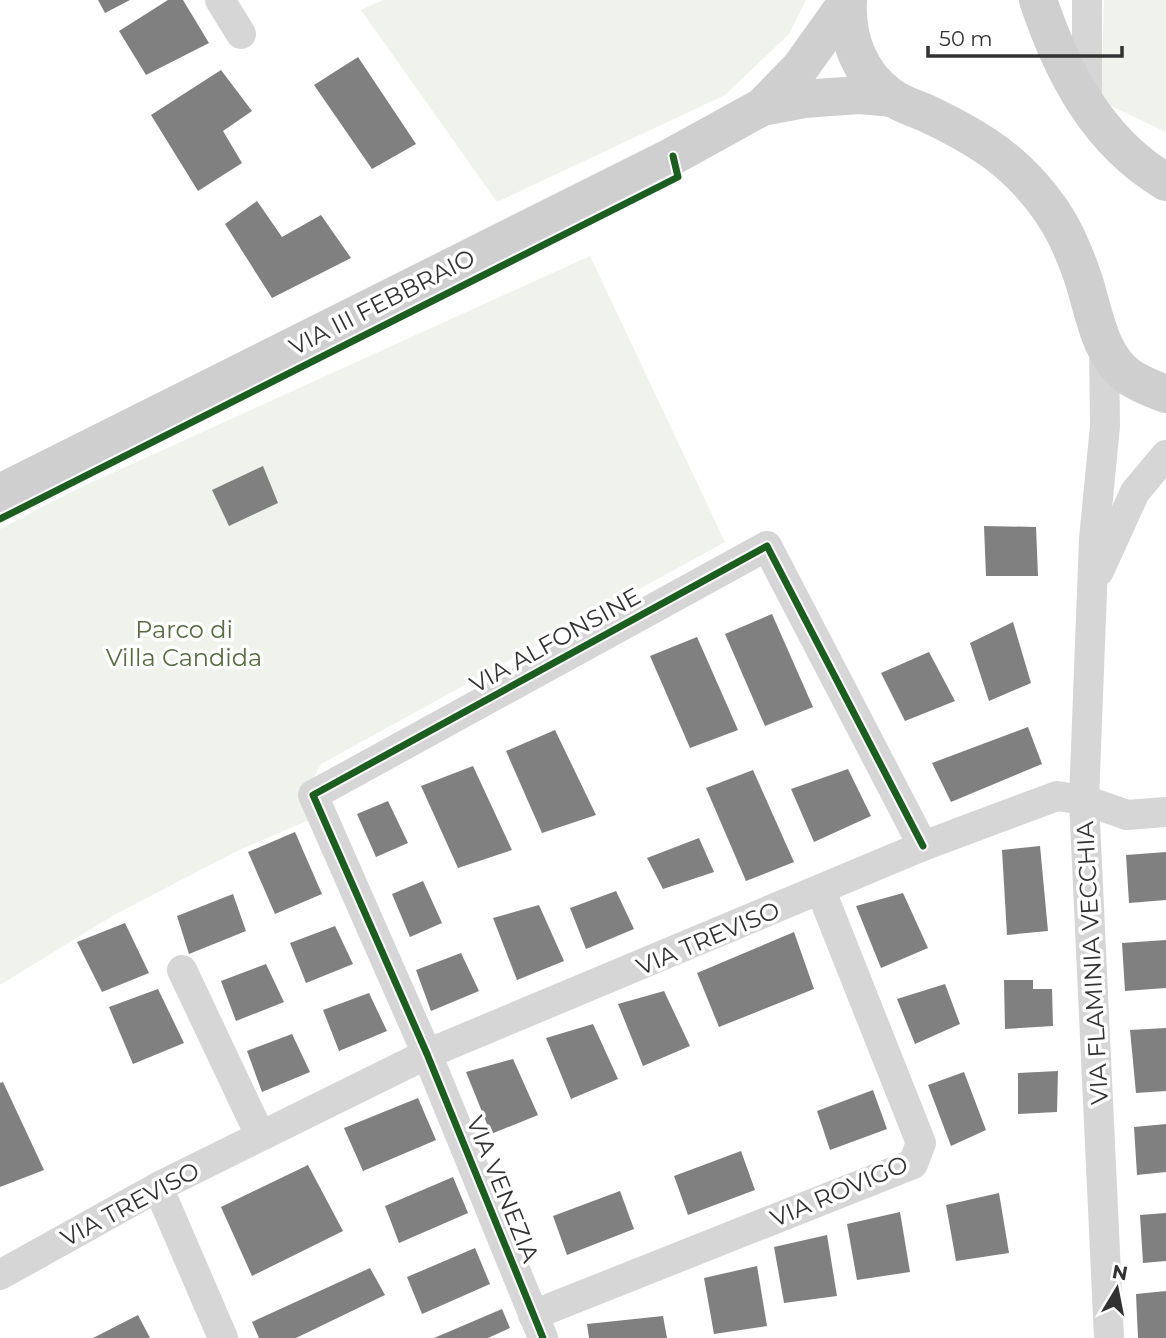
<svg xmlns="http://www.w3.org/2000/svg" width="1166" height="1338" font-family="Montserrat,sans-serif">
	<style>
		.green { fill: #f0f3ec }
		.building { fill: #808080 }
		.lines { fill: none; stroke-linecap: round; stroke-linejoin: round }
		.minor { stroke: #d6d6d6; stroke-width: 30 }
		.secondary { stroke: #cfcfcf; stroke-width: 38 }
		.cycleway-casing { stroke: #fff; stroke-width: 11 }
		.cycleway { stroke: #1b5e20; stroke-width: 7 }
		.labels { text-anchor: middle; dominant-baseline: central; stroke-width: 7; stroke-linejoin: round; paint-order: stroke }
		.street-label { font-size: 24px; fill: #323232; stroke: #fff }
		.park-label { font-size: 24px; fill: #576c42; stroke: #fff }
	</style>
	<rect width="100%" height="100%" fill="#fff"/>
	<!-- green -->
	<g class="green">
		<polygon points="383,0 806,0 789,34 725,95 497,202 361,10"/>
		<polygon points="1104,0 1166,0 1166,132 1101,101"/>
		<polygon points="590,256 725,542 321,764 307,791 314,818 241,849 114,915 0,985 0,529 79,488"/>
	</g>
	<!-- building -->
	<g class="building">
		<polygon points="98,0 130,0 105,13"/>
		<polygon points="168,0 183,0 209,43 146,75 119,31"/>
		<polygon points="358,57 416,144 372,169 314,85"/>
		<polygon points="221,70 252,111 223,131 242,163 198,191 151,115"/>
		<polygon points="257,201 282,237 321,215 351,258 272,298 225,224"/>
		<polygon points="263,466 278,503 229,526 212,490"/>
		<polygon points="984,526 1036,527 1038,576 986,576"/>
		<polygon points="772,614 813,707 765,726 725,634"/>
		<polygon points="1013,622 1031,683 989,701 970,643"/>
		<polygon points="697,637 738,730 690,748 650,656"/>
		<polygon points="929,652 955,701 905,721 881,673"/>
		<polygon points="1028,727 1042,764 951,802 932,763"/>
		<polygon points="555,730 596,815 542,833 506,751"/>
		<polygon points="473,766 512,850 458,868 421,786"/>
		<polygon points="848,769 871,816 814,842 791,789"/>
		<polygon points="753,770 794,862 746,881 706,788"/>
		<polygon points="388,801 408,843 376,857 357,814"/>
		<polygon points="295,832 322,894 275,914 248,852"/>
		<polygon points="699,838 714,872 663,889 647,858"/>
		<polygon points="1040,846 1048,931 1007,935 1002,850"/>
		<polygon points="1166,852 1166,900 1129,903 1126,855"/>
		<polygon points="423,881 442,923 410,937 392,894"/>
		<polygon points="616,891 634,929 586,949 570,908"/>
		<polygon points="903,893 928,948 881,968 856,906"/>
		<polygon points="233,894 246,931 189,954 177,916"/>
		<polygon points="539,905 564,961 517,980 493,918"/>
		<polygon points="125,923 149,973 102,992 77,942"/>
		<polygon points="335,926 353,964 306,983 290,943"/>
		<polygon points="794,932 814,989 719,1027 697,973"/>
		<polygon points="1166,940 1166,988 1125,991 1122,943"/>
		<polygon points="461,953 479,991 431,1011 416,970"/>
		<polygon points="266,964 284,1002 236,1021 221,981"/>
		<polygon points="1004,980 1033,980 1033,989 1052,989 1053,1026 1005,1029"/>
		<polygon points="945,984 960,1024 915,1044 897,999"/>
		<polygon points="158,989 184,1043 133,1064 109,1007"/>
		<polygon points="664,991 690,1046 643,1066 618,1004"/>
		<polygon points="369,993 387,1031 339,1051 323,1010"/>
		<polygon points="593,1024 618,1079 571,1099 546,1038"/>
		<polygon points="1166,1028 1166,1091 1136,1093 1130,1030"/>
		<polygon points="292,1034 310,1072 262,1092 247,1051"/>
		<polygon points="513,1059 538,1115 491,1134 466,1072"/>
		<polygon points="1058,1071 1057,1112 1018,1114 1018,1073"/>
		<polygon points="964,1072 986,1130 951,1146 928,1085"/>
		<polygon points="3,1082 44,1170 0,1187 0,1083"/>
		<polygon points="873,1090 887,1129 830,1150 817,1111"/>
		<polygon points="418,1098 436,1140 363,1171 344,1128"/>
		<polygon points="1166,1124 1166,1172 1137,1175 1134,1127"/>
		<polygon points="741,1151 755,1190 688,1215 674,1176"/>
		<polygon points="308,1165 343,1231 252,1276 221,1207"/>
		<polygon points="453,1177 468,1213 399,1243 385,1206"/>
		<polygon points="620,1191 634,1229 567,1255 553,1216"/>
		<polygon points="999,1193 1009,1253 956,1261 946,1205"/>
		<polygon points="900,1212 910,1272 857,1280 847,1224"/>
		<polygon points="1166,1213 1166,1261 1143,1263 1140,1215"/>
		<polygon points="827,1235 837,1296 784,1303 774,1247"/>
		<polygon points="475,1248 490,1284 422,1314 407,1277"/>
		<polygon points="757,1266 767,1326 714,1334 704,1278"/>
		<polygon points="370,1268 385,1295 296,1338 259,1338 252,1322"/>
		<polygon points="1166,1291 1166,1338 1138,1338 1136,1294"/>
		<polygon points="502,1309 510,1328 488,1338 434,1338"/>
		<polygon points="138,1315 150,1338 93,1338"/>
		<polygon points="663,1316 667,1338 589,1338 587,1324"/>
	</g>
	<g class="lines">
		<!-- minor -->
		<g class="minor">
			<polyline points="220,0 241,34"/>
			<polyline points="1087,106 1087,0"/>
			<polyline points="1104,344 1105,426 1094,539 1084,800 1109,1338"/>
			<polyline points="1099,571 1135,492 1166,455"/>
			<polyline points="182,970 260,1135"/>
			<polyline points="158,1187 223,1338"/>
			<polyline points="0,1275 158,1187 427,1054 923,846 1057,796 1084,800 1127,815 1166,812"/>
			<polyline points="533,1315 913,1164 921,1143 821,891"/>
			<polyline points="543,1338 427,1054 313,795 767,546 923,846"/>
		</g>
		<!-- secondary -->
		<g class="secondary">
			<path d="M848,0C846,38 859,74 891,97C902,105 918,109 930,115C949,124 968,134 986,146C1018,167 1049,201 1066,236C1073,251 1079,265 1084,281C1094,312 1099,354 1128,376C1139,384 1153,389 1166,394"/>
			<path d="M1038,0C1062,72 1098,142 1166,182"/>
			<polyline points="762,107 800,68 848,1"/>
			<polyline points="0,493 673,156 762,107 804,99 830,97 860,95 893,98"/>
		</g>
		<defs>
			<g id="cycleway">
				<polyline points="0,519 678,177 673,156"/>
				<polyline points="543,1338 427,1054 313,795 767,546 923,846"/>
			</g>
		</defs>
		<!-- cycleway casing -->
		<use href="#cycleway" class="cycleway-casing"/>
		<!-- cycleway -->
		<use href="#cycleway" class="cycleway"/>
	</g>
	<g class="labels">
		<!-- street labels -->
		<g class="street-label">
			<text transform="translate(382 302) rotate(-27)">VIA III FEBBRAIO</text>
			<text transform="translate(555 640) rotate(-29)">VIA ALFONSINE</text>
			<text transform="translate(708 938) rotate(-23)">VIA TREVISO</text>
			<text transform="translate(1092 963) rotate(-93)">VIA FLAMINIA VECCHIA</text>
			<text transform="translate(503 1189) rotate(68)">VIA VENEZIA</text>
			<text transform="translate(839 1191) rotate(-23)">VIA ROVIGO</text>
			<text transform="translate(130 1204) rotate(-28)">VIA TREVISO</text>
		</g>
		<!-- park labels -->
		<g class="park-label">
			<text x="184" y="629">Parco di<tspan x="184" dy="28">Villa Candida</tspan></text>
		</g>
	</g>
	<!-- north arrow -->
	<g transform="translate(1117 1289) rotate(10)" stroke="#ffffff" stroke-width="5" paint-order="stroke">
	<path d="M0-5L12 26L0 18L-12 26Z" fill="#323232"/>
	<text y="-10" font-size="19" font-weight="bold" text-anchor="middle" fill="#323232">N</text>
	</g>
	<!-- scale -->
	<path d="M928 46v10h194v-10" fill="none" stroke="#323232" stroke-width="3.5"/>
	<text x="939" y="46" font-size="21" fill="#323232" stroke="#ffffff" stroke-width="5" paint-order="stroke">50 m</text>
</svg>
